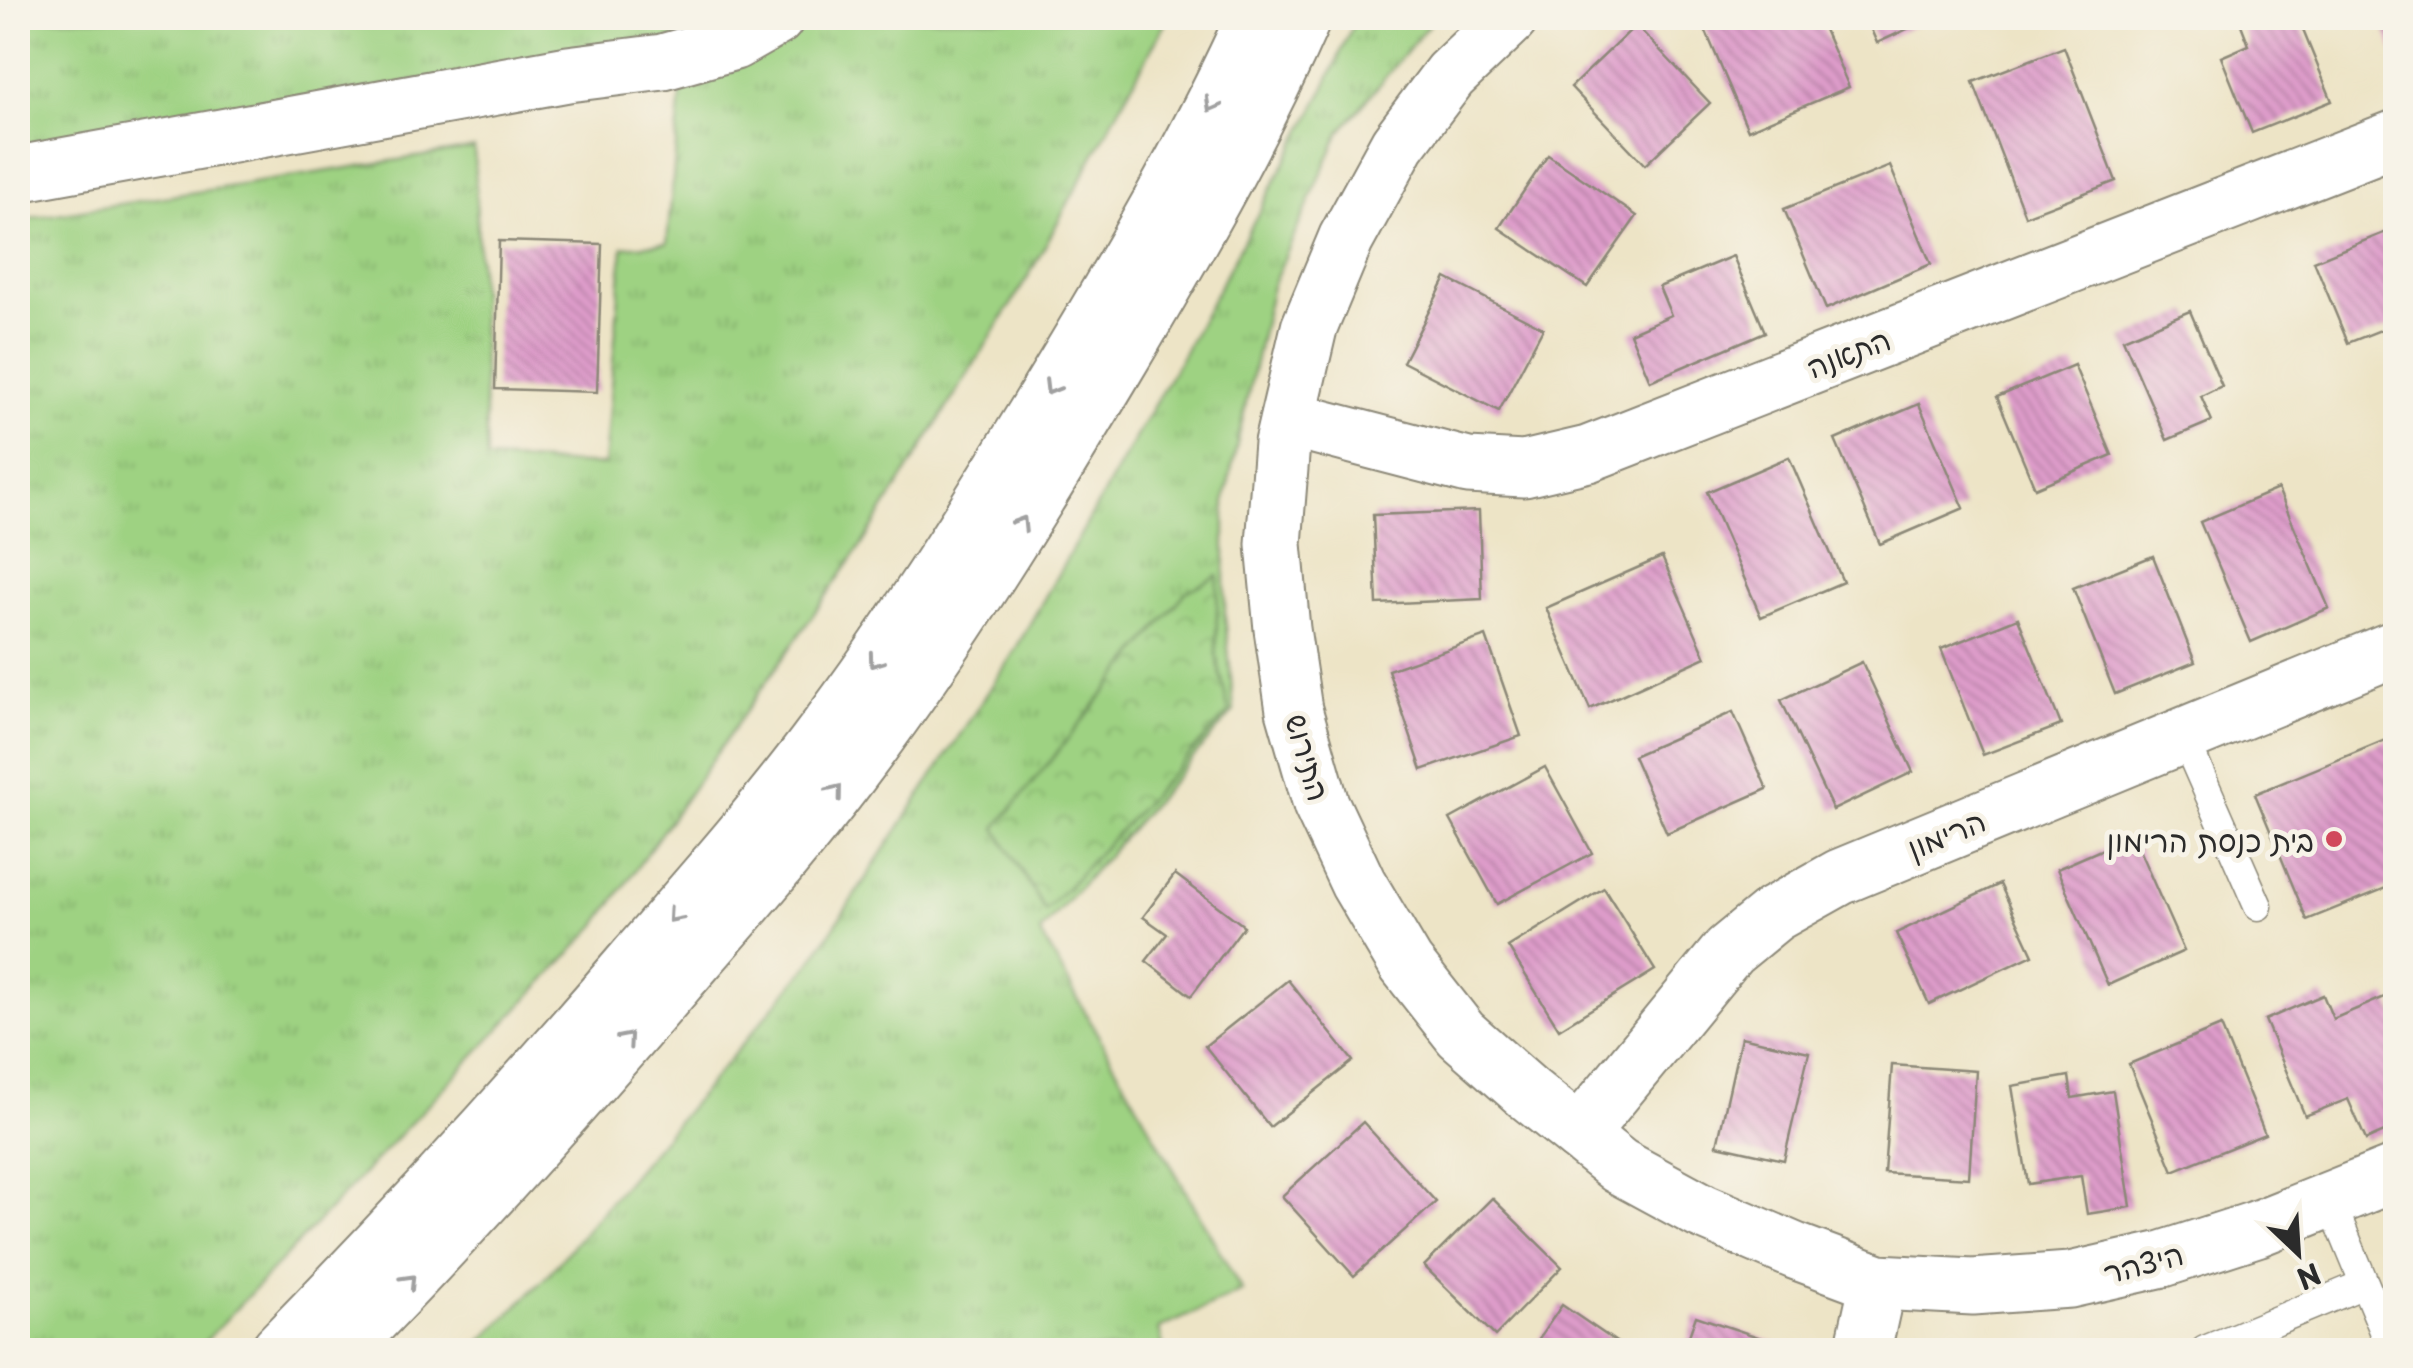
<svg xmlns="http://www.w3.org/2000/svg" width="2413" height="1368" font-family="'Playpen Sans','Playpen Sans Hebrew',sans-serif">
	<style>
		.grass { fill: url(#grass-tufts); stroke: #647e56; stroke-width: 2.5 }
		.park { fill: url(#park-crowns); stroke: #647e56; stroke-width: 2.5 }
		.building { fill: url(#building-back-hatch) }
		.lines { fill: none; stroke-linecap: round; stroke-linejoin: round }
		.service-casing { stroke: #8c8878; stroke-width: 31 }
		.minor-casing { stroke: #8c8878; stroke-width: 59 }
		.tertiary-casing { stroke: #8c8878; stroke-width: 59 }
		.primary-casing { stroke: #8c8878; stroke-width: 59 }
		.service { stroke: #fff; stroke-width: 28 }
		.minor { stroke: #fff; stroke-width: 55 }
		.tertiary { stroke: #fff; stroke-width: 55 }
		.primary { stroke: #fff; stroke-width: 55 }
		.oneway { stroke: #a0a0a0 }
		.poi-dot { fill: #d1495b; stroke: #f7f3e8; stroke-width: 4 }
		.labels { text-anchor: middle; dominant-baseline: central; stroke-width: 10; stroke-linejoin: round; paint-order: stroke }
		.street-label { font-size: 30px; fill: #2b2b2b; stroke: #f7f3e8 }
		.poi-label { font-size: 30px; fill: #2b2b2b; stroke: #f7f3e8; text-anchor: end }
	</style>
	<defs>
		<pattern id="grass-tufts" width="24" height="20" patternUnits="userSpaceOnUse" patternTransform="scale(2.5)"><rect width="24" height="20" fill="#9ed282"/><path d="M3 7l-1-3M5 7V3M7 7l1-3M15 17l-1-3M17 17v-4M19 17l1-3" fill="none" stroke="#88b470"/></pattern>
		<pattern id="park-crowns" width="20" height="18" patternUnits="userSpaceOnUse" patternTransform="scale(2.5)"><rect width="20" height="18" fill="#9ed282"/><path d="M2 6a3 3 0 1 1 6 0M12 15a3 3 0 1 1 6 0" fill="none" stroke="#88b470"/></pattern>
		<pattern id="building-back-hatch" width="6" height="6" patternUnits="userSpaceOnUse" patternTransform="scale(2.5)"><rect width="6" height="6" fill="#de9cca"/><path d="M-1 5l2 2M0 0l6 6M5-1l2 2" fill="none" stroke="#b47fa4"/></pattern>
	</defs>
	<rect width="100%" height="100%" fill="#f7f3e8"/>
	<filter id="ink" filterUnits="userSpaceOnUse"><feTurbulence type="fractalNoise" baseFrequency=".01" numOctaves="2"/><feDisplacementMap in="SourceGraphic" scale="20" xChannelSelector="R" yChannelSelector="G"/><feConvolveMatrix kernelMatrix="1 2 1 2 8 2 1 2 1" color-interpolation-filters="sRGB"/></filter>
	<filter id="wash" filterUnits="userSpaceOnUse"><feTurbulence type="fractalNoise" baseFrequency=".0048" numOctaves="4" result="noise"/><feDisplacementMap in="SourceGraphic" scale="40" xChannelSelector="R" yChannelSelector="G"/><feGaussianBlur stdDeviation="2.25" result="paint"/><feColorMatrix in="noise" values="0 0 0 0 0 0 0 0 0 0 0 0 0 0 0 0 0 1.4 0 .05"/><feComposite in="paint" operator="in"/></filter>
	<g filter="url(#wash)">
		<rect width="100%" height="100%" fill="#ede4c6"/>
		<!-- grass -->
		<g class="grass">
			<polygon points="18,18 724,18 669,40 18,147"/>
			<polygon points="821,18 1168,18 1028,277 863,543 597,925 197,1350 18,1350 18,220 474,148 487,459 604,465 623,247 667,243 681,93 757,57"/>
			<polygon points="1356,18 1434,18 1340,132 1272,286 1225,498 1225,615 1234,711 1040,932 1242,1291 1159,1329 1164,1350 473,1350 548,1275 809,965 1011,657 1184,352 1322,94"/>
		</g>
		<!-- park -->
		<polygon class="park" points="1218,576 1216,654 1229,712 1045,911 996,828 1186,592"/>
		<g id="blocks">
			<!-- building -->
			<g class="building">
				<polygon points="1726,18 1819,18 1849,87 1748,130 1704,27"/>
				<polygon points="1866,18 1931,18 1877,43"/>
				<polygon points="2250,18 2298,18 2332,101 2252,133 2221,57 2249,45 2240,22"/>
				<polygon points="2381,18 2396,18 2396,55 2395,55"/>
				<polygon points="1636,25 1710,103 1645,165 1571,87"/>
				<polygon points="2064,47 2116,181 2025,216 1973,82"/>
				<polygon points="1548,155 1637,216 1587,287 1499,228"/>
				<polygon points="1890,166 1931,264 1826,309 1784,209"/>
				<polygon points="2391,230 2396,241 2396,324 2348,343 2314,261"/>
				<polygon points="499,241 602,244 597,392 495,389"/>
				<polygon points="1733,256 1765,332 1650,381 1630,333 1671,315 1659,287"/>
				<polygon points="1446,278 1543,328 1499,411 1403,362"/>
				<polygon points="2190,311 2222,386 2201,396 2212,421 2167,440 2123,339"/>
				<polygon points="2074,365 2112,455 2035,488 1997,397"/>
				<polygon points="1919,404 1964,508 1880,544 1835,440"/>
				<polygon points="1789,457 1843,582 1761,617 1707,492"/>
				<polygon points="2278,489 2329,608 2251,642 2200,522"/>
				<polygon points="1479,511 1482,599 1377,604 1373,515"/>
				<polygon points="2153,556 2195,662 2115,694 2073,588"/>
				<polygon points="1662,557 1706,657 1590,709 1546,608"/>
				<polygon points="2018,618 2061,725 1983,755 1941,649"/>
				<polygon points="1486,636 1521,736 1422,770 1388,670"/>
				<polygon points="1862,662 1913,772 1833,810 1781,700"/>
				<polygon points="1733,712 1767,789 1667,833 1633,756"/>
				<polygon points="2388,739 2396,758 2396,884 2307,920 2255,794"/>
				<polygon points="1545,767 1592,853 1497,904 1450,819"/>
				<polygon points="2133,836 2184,951 2108,985 2057,869"/>
				<polygon points="1175,874 1244,926 1191,996 1146,961 1167,934 1143,917"/>
				<polygon points="2000,884 2033,955 1929,1004 1896,933"/>
				<polygon points="1604,888 1655,970 1559,1029 1508,947"/>
				<polygon points="1288,980 1353,1061 1270,1127 1205,1046"/>
				<polygon points="2323,995 2333,1019 2387,996 2396,1016 2396,1127 2366,1140 2348,1099 2305,1116 2265,1020"/>
				<polygon points="2221,1026 2265,1134 2173,1171 2129,1064"/>
				<polygon points="1741,1037 1809,1052 1784,1160 1717,1145"/>
				<polygon points="1892,1065 1976,1071 1969,1178 1884,1173"/>
				<polygon points="2069,1076 2072,1098 2113,1091 2131,1207 2087,1214 2081,1176 2028,1184 2012,1086"/>
				<polygon points="1363,1122 1436,1202 1354,1276 1282,1196"/>
				<polygon points="1492,1198 1562,1267 1495,1336 1424,1266"/>
				<polygon points="1562,1305 1628,1350 1531,1350"/>
				<polygon points="1696,1316 1788,1347 1787,1350 1684,1350"/>
			</g>
		</g>
	</g>
	<g filter="url(#ink)">
		<use href="#blocks" fill-opacity="0" stroke="#8c8878" stroke-width="2.5"/>
		<g class="lines">
			<defs>
				<g id="service">
					<polyline points="2183,735 2258,906"/>
					<polyline points="2330,1200 2392,1350"/>
					<polyline points="2205,1350 2364,1284"/>
				</g>
				<g id="minor">
					<polyline points="18,174 568,74 663,62 734,42 776,18"/>
					<polyline points="1288,419 1468,466 1524,469 1588,454 2396,138"/>
					<polyline points="1579,1134 1729,951 1774,914 1840,877 2396,648"/>
					<polyline points="1863,1350 1878,1282"/>
				</g>
				<polyline id="tertiary" points="1510,18 1450,75 1398,144 1346,239 1309,328 1282,443 1274,544 1282,629 1294,710 1321,804 1358,883 1406,964 1461,1034 1528,1093 1619,1166 1702,1211 1795,1251 1878,1282 1973,1287 2070,1280 2163,1259 2256,1229 2396,1173"/>
				<g id="primary">
					<path d="M279,1350C403,1223 523,1092 639,956C699,887 760,818 815,745C911,619 994,483 1076,347C1140,240 1203,131 1254,18"/>
					<path d="M341,1350C457,1232 568,1108 676,982C736,913 797,844 852,771C949,643 1033,506 1115,369C1183,255 1250,139 1303,18"/>
				</g>
			</defs>
			<!-- service casing -->
			<use href="#service" class="service-casing"/>
			<!-- minor casing -->
			<use href="#minor" class="minor-casing"/>
			<!-- tertiary casing -->
			<use href="#tertiary" class="tertiary-casing"/>
			<!-- primary casing -->
			<use href="#primary" class="primary-casing"/>
			<!-- service -->
			<use href="#service" class="service"/>
			<!-- minor -->
			<use href="#minor" class="minor"/>
			<!-- tertiary -->
			<use href="#tertiary" class="tertiary"/>
			<!-- primary -->
			<use href="#primary" class="primary"/>
		</g>
		<!-- one-way arrows -->
		<defs><path id="oneway-chevron" d="M-2-3.5L2.5 0L-2 3.5" fill="none" stroke-width="1.6" stroke-linecap="round" stroke-linejoin="round" transform="scale(2.5)"/></defs>
		<g class="oneway">
			<use href="#oneway-chevron" transform="translate(1212 105) rotate(119)"/>
			<use href="#oneway-chevron" transform="translate(1051 388) rotate(121)"/>
			<use href="#oneway-chevron" transform="translate(1021 523) rotate(-58)"/>
			<use href="#oneway-chevron" transform="translate(875 661) rotate(126)"/>
			<use href="#oneway-chevron" transform="translate(836 791) rotate(-51)"/>
			<use href="#oneway-chevron" transform="translate(674 916) rotate(131)"/>
			<use href="#oneway-chevron" transform="translate(627 1039) rotate(-49)"/>
			<use href="#oneway-chevron" transform="translate(409 1281) rotate(-46)"/>
		</g>
	</g>
	<!-- markers -->
	<circle class="poi-dot" cx="2334" cy="839" r="10"/>
	<g class="labels">
		<!-- street labels -->
		<g class="street-label">
			<text transform="translate(1848 352) rotate(-21)">התאנה</text>
			<text transform="translate(1309 757) rotate(74)">התירוש</text>
			<text transform="translate(1946 833) rotate(-22)">הרימון</text>
			<text transform="translate(2143 1262) rotate(-15)">היצהר</text>
		</g>
		<!-- poi labels -->
		<g class="poi-label">
			<text x="2314" y="839">בית כנסת הרימון</text>
		</g>
	</g>
	<!-- margin -->
	<rect width="2413" height="1368" fill="none" stroke="#f7f3e8" stroke-width="60"/>
	<!-- north arrow -->
	<g transform="translate(2298 1253) rotate(155)" stroke="#f7f3e8" stroke-width="8" paint-order="stroke">
	<path d="M0-8L18 38L0 25L-18 38Z" fill="#2b2b2b"/>
	<text y="-15" font-size="28" font-weight="bold" text-anchor="middle" fill="#2b2b2b">N</text>
	</g>
</svg>
